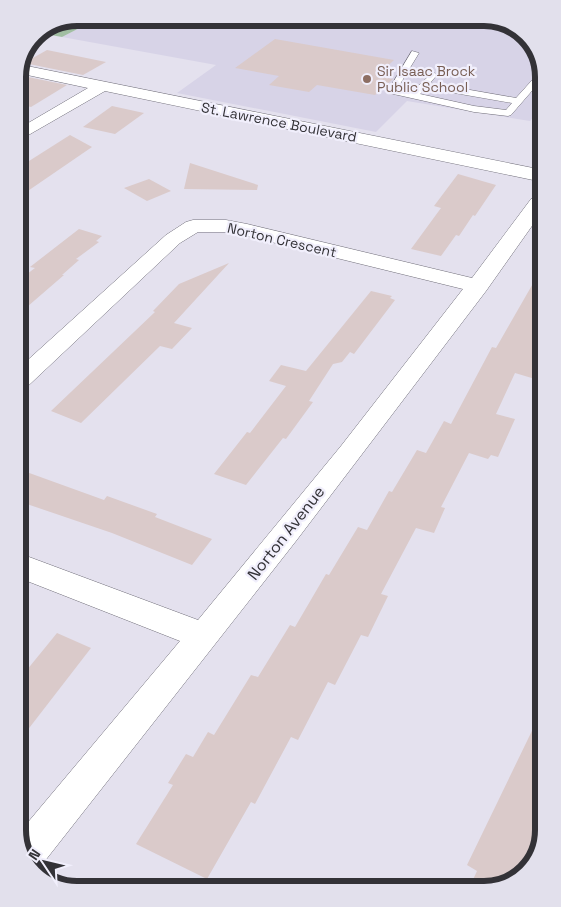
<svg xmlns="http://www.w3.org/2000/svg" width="561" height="907" font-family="'Space Grotesk',sans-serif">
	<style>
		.built { fill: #d7d3e7 }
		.green { fill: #a1bea2 }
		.building { fill: #dacaca }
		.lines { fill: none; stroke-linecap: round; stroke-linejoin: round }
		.service-casing { stroke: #716f7a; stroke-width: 1 }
		.minor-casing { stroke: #716f7a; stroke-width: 1 }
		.service { fill: #fff; fill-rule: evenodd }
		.minor { fill: #fff; fill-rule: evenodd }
		.education-dot { fill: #8d6e63; stroke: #f1effc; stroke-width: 2 }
		.labels { text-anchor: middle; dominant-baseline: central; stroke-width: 4.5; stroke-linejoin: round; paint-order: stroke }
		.far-education-label { font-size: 14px; fill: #785e54; stroke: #f1effc; text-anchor: start }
		.far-street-label { font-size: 14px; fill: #333237; stroke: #f1effc }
		.street-label { font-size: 16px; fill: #333237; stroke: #f1effc }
		.rim { fill: none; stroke: #333237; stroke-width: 6 }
	</style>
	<rect width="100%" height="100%" fill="#e4e1ee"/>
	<!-- built -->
	<polygon class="built" points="99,18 488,18 517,28 537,50 538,112 530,121 407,101 376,132 177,93 216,65 62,37"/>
	<!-- green -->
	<polygon class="green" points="77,18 99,18 62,37 40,33"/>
	<!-- building -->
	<g class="building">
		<polygon points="275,39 394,60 377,76 393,79 375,95 317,85 309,92 269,85 279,76 235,68"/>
		<polygon points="47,50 106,62 83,75 24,63"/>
		<polygon points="18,75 67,85 31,107 18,104"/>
		<polygon points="112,106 144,113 115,134 83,127"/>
		<polygon points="70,135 92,147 19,197 18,168"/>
		<polygon points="190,163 258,185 257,190 184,189"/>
		<polygon points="458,174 496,185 475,216 473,215 459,236 456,235 441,256 411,249 441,208 434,206"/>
		<polygon points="149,179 171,191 147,201 124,188"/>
		<polygon points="79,229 102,236 96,241 99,242 76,259 79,260 62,275 64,275 20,313 19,280 35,268 30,267"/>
		<polygon points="229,263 174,323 192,328 172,349 160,346 81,423 51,411 155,312 153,311 179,284"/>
		<polygon points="539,273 540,369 535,379 515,373 496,414 515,419 498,457 491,455 488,459 469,453 441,507 445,508 434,533 416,528 381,594 388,596 368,637 361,635 335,685 328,682 298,740 291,737 255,804 251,802 207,879 136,844 173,785 168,783 186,754 193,757 208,732 214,735 251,675 258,677 290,625 295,627 326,574 329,575 358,527 367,530 389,491 392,492 417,450 426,453 444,421 451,424 492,347 496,348"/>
		<polygon points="371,291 392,296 390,298 395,300 354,354 350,352 342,362 333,364 309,401 313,402 286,439 283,438 246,485 214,474 247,432 250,433 286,386 269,381 281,365 306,371"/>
		<polygon points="21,470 104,500 107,496 157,514 155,517 212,539 192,565 112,533 21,502"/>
		<polygon points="57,633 91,648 23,736 22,676"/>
		<polygon points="543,708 544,830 534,863 511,883 471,884 477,871 467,865"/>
	</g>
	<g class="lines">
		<defs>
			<path id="service" d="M412,51L419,53L397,89L412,92L433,72L437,75L430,83L516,98L534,78L537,77V85L511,115L508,116L474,112L389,93L388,91ZM426,88L512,103L506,110L474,106L420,94Z"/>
			<g id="minor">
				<polygon points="22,65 538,169 538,181 105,91 18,141 18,129 88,88 18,73"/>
				<polygon points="538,197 539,216 486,291 296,541 37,871 24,857 24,827 180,641 22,579 21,554 198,620 341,446 463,289 247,236 226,232 198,232 180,243 29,385 20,388 20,367 166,235 186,222 193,220 226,220 247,224 472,278 531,199"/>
			</g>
		</defs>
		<!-- service casing -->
		<use href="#service" class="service-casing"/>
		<!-- minor casing -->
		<use href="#minor" class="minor-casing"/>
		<!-- service -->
		<use href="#service" class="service"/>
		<!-- minor -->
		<use href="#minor" class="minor"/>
	</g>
	<!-- markers -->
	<circle class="education-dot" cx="367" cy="79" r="5"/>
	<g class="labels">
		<!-- far-education labels -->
		<g class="far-education-label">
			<text x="377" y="71">Sir Isaac Brock<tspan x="377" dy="16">Public School</tspan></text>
		</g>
		<!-- far-street labels -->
		<g class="far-street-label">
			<text transform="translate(279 122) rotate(11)">St. Lawrence Boulevard</text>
			<text transform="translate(282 240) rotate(13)">Norton Crescent</text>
		</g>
		<!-- street labels -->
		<g class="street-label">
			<text transform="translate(286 533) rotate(-52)">Norton Avenue</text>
		</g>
	</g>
	<!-- crop -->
	<path d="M0 0H561V907H0ZM77 26H484A51 51 0 0 1 535 77V830A51 51 0 0 1 484 881H77A51 51 0 0 1 26 830V77A51 51 0 0 1 77 26Z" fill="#e2e0ec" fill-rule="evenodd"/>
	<path class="rim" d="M77 26H484A51 51 0 0 1 535 77V830A51 51 0 0 1 484 881H77A51 51 0 0 1 26 830V77A51 51 0 0 1 77 26Z"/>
	<!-- north arrow -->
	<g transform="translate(45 862) rotate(305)" stroke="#f1effc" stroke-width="4" paint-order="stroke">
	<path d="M0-4L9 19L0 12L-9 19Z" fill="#333237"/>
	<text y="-8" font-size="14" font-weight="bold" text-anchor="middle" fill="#333237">N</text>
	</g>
</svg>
